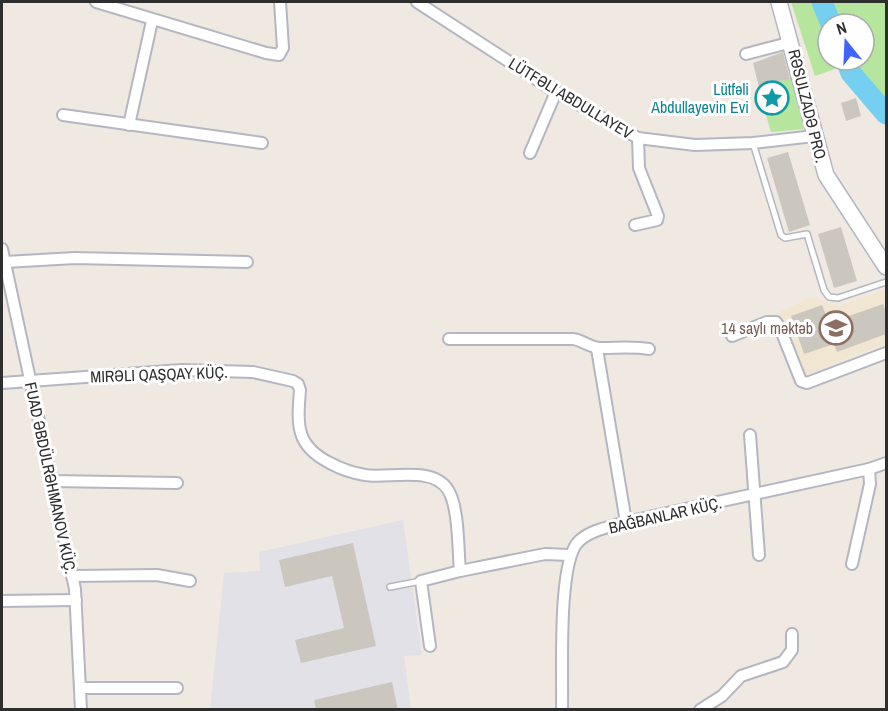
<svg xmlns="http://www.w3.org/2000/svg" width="888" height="711" font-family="'Archivo Narrow',sans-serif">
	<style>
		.industrial { fill: #e3e1e8 }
		.education { fill: #f0e6d1 }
		.green { fill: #b6e59e; fill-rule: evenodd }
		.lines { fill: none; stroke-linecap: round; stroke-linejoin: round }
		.river { stroke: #75cff0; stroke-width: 21 }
		.building { fill: #cbc7bf }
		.lane-casing { stroke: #b4b7c1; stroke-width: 8 }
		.street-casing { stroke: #b4b7c1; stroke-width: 14 }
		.secondary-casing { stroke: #b4b7c1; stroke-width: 18 }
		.lane { stroke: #fff; stroke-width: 5 }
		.street { stroke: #fff; stroke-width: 10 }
		.secondary { stroke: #fff; stroke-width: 15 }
		.labels { text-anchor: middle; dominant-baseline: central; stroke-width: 6; stroke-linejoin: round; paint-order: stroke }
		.culture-label { font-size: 16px; fill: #0d838f; stroke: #fff; text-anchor: end }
		.street-label { font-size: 16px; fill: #2e2e2e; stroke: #fff }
		.education-label { font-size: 16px; fill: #785e54; stroke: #fff; text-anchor: end }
	</style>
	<rect width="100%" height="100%" fill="#efe9e1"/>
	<!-- industrial -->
	<polygon class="industrial" points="403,520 422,655 404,656 411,709 210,710 224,573 260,571 259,552"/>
	<!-- education -->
	<polygon class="education" points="886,289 886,343 805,375 779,312 813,297 838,306"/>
	<!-- green -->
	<g class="green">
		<path d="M791,2H886V99L855,62L815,76ZM828,24H864V60H828Z"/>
		<polygon points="792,78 804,129 771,132 764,108 782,103 777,82"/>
	</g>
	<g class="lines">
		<!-- river -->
		<g class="river">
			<polyline points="822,2 831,24"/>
			<polyline points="846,60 851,73 886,114"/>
		</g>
	</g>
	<!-- building -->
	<g class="building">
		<polygon points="783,52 790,79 777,82 782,103 764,108 753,63"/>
		<polygon points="856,98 861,116 846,121 841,103"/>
		<polygon points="788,152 810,225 789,232 767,158"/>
		<polygon points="841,227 857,281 834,288 818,234"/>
		<polygon points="883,304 886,312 886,334 837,352 834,344 804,354 791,316 822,305 829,323"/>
		<polygon points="353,543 376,646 301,663 295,640 344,628 332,576 285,587 279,560"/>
		<polygon points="392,682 398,710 316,710 314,700"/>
	</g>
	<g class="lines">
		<defs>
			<g id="lane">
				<polyline points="753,143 781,235 785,238 807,234 824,290 829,297 838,298 886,282"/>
				<polyline points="390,587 421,581"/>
			</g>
			<g id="street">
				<polyline points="96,2 266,53 279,55 283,48 280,2"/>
				<polyline points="417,2 556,92 638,138 695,145 753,143 814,136"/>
				<polyline points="746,54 792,42"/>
				<polyline points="63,115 262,143"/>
				<polyline points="129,125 152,21"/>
				<polyline points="530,153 556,92"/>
				<polyline points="635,225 657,220 658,216 639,168 638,138"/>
				<polyline points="2,249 75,589 81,710"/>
				<polyline points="5,262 75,258 247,262"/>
				<polyline points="732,336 767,322 776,322 780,328 801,381 807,383 886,353"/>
				<path d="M449,339H573C582,340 591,348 600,348C617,348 632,346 649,349"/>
				<polyline points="597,349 626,522"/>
				<path d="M2,383L182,370L253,372L293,381L298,384L300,390C297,426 296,446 330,463C341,469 353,473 365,475C387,479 433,465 448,490C459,507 458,550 460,571L545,554L569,555"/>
				<polyline points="750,435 759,555"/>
				<polyline points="51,481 177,483"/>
				<polyline points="852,564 870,484 869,469"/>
				<polyline points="72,576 157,575 190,581"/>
				<polyline points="2,601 76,600"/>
				<polyline points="430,646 421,581 460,571"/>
				<polyline points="82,688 177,688"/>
				<path d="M562,710C563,676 557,561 579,541C592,529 611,527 626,522L869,469L886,463"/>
				<polyline points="700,710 722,696 741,676 783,662 792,650 792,634"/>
			</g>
			<polyline id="secondary" points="779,2 826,175 886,267"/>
		</defs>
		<!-- lane casing -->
		<use href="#lane" class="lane-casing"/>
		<!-- street casing -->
		<use href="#street" class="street-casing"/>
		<!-- secondary casing -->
		<use href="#secondary" class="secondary-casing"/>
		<!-- lane -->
		<use href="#lane" class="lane"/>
		<!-- street -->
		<use href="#street" class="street"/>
		<!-- secondary -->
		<use href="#secondary" class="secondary"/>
	</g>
	<!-- icons -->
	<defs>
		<symbol id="sight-ring" viewBox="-11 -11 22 22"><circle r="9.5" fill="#fff" stroke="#0f9aa8" stroke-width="1.5"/><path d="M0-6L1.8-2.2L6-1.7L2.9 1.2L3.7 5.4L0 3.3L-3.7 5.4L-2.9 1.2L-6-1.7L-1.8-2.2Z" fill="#0f9aa8"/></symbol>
		<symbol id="school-ring" viewBox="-11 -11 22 22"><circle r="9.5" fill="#fff" stroke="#8d6e63" stroke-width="1.5"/><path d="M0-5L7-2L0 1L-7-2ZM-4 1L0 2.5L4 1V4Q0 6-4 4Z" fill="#8d6e63"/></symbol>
	</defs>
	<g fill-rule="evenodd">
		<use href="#sight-ring" x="753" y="79" width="38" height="38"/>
		<use href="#school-ring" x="817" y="309" width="38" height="38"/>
	</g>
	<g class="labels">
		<!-- culture labels -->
		<g class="culture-label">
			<text x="749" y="89">Lütfəli<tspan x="749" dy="18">Abdullayevin Evi</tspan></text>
		</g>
		<!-- street labels -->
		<g class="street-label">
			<text transform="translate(571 98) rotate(31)">LÜTFƏLI ABDULLAYEV</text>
			<text transform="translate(808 106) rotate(76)">RƏSULZADƏ PRO.</text>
			<text transform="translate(159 374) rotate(-2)">MIRƏLI QAŞQAY KÜÇ.</text>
			<text transform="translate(51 478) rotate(78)">FUAD ƏBDÜLRƏHMANOV KÜÇ.</text>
			<text transform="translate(665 515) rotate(-13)">BAĞBANLAR KÜÇ.</text>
		</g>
		<!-- education labels -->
		<g class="education-label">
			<text x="813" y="328">14 saylı məktəb</text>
		</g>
	</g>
	<!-- border -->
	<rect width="888" height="711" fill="none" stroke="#2e2e2e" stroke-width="6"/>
	<!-- north arrow -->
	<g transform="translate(846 42) rotate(342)"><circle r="28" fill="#ffffff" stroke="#ababab" stroke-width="1.5"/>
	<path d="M0-4.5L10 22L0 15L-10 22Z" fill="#4264fb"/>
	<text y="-9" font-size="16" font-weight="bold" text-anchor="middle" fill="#2e2e2e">N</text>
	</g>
</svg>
